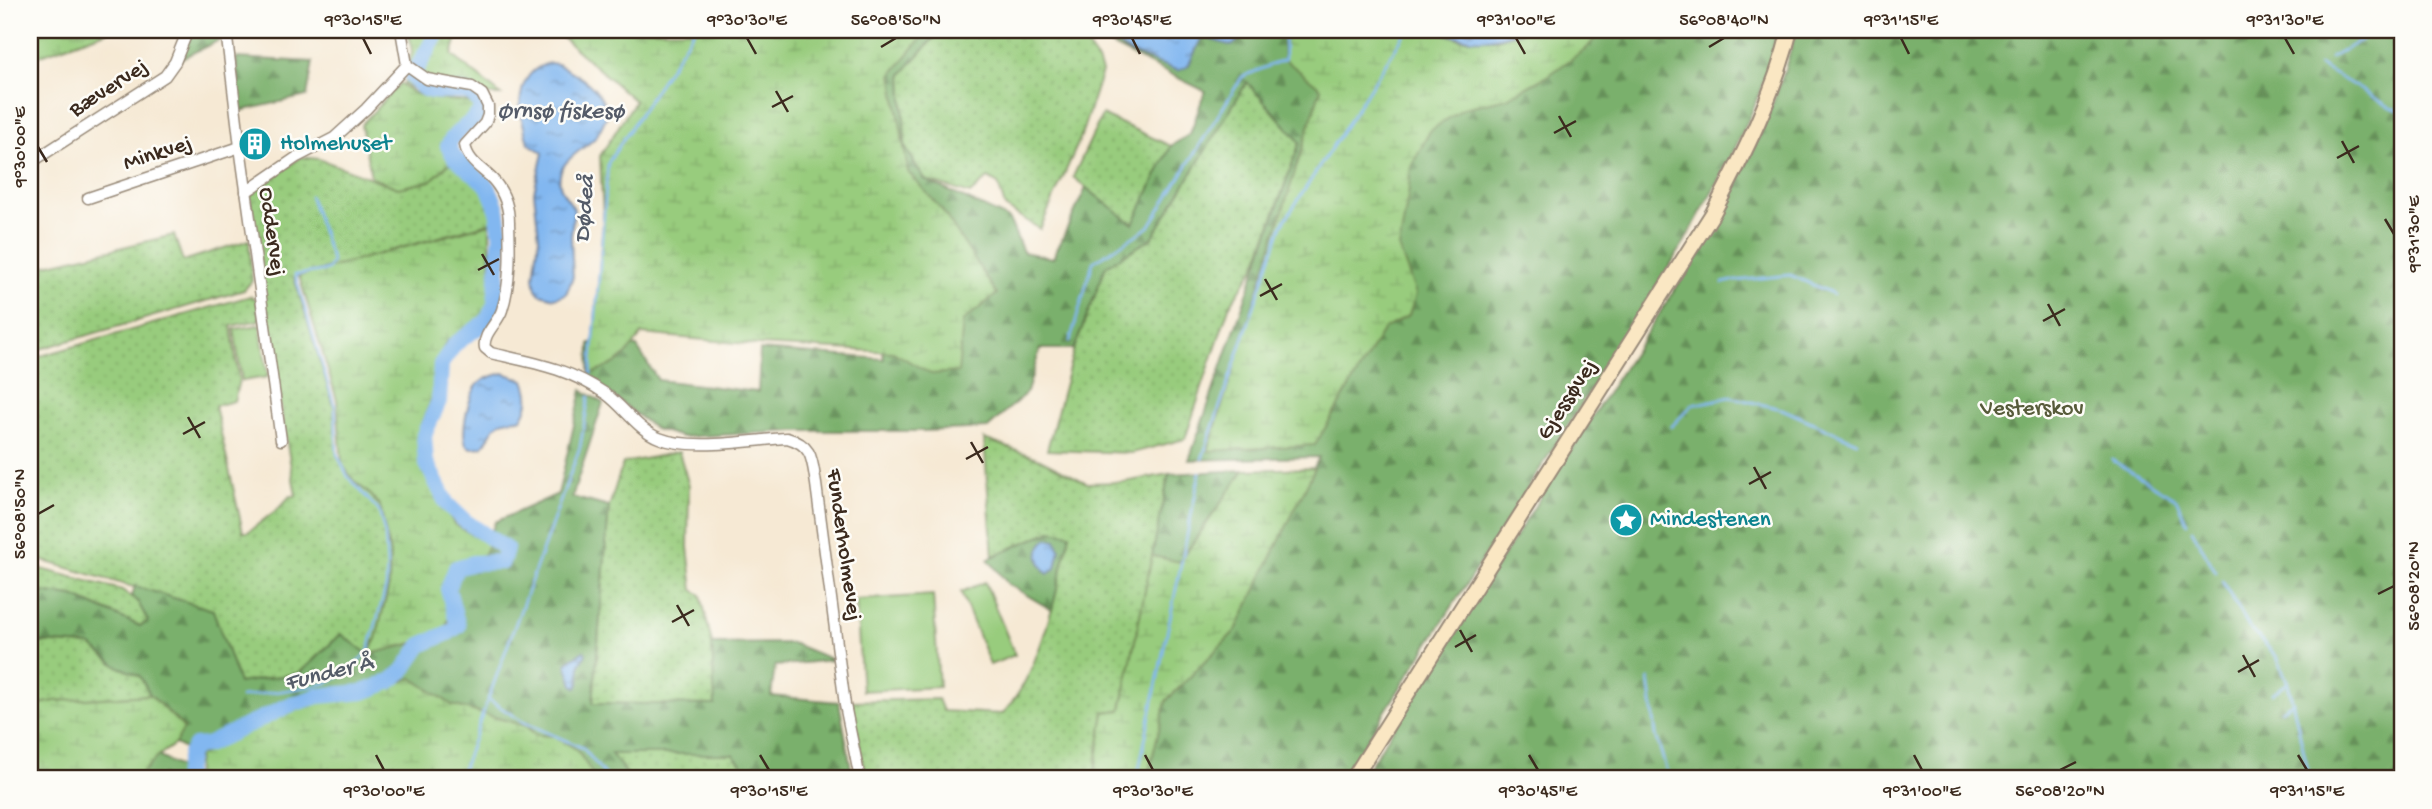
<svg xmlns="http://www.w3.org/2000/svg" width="2432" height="809" font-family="'Gochi Hand',sans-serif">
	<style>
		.grass { fill: url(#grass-dots); stroke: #6a7b4e; stroke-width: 2 }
		.forest { fill: url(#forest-firs); stroke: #5a6d45; stroke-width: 2 }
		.wetland { fill: url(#wetland-marsh); stroke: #6a7b4e; stroke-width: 2 }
		.pitch { fill: #98cc7d; stroke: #6a7b4e; stroke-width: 2 }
		.water { fill: url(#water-ripples); stroke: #5e7087; stroke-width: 2 }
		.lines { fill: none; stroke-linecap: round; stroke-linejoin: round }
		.stream { stroke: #82b7f0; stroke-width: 2.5 }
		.river { stroke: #82b7f0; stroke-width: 16 }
		.street-casing { stroke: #988a79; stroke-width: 13 }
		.secondary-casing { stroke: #988a79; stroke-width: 18 }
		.street { stroke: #fff; stroke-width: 10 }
		.secondary { stroke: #fae7c3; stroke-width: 14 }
		.ticks { fill: none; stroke: #3b2a1e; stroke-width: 2.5 }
		.labels { text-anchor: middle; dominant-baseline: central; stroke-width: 5; stroke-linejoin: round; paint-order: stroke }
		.street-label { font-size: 23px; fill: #3b2a1e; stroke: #fdfcf7 }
		.culture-label { font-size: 23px; fill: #0d838f; stroke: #fdfcf7; text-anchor: start }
		.park-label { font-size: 23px; fill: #575b3a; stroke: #fdfcf7 }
		.water-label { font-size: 24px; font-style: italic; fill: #545b68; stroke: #fdfcf7 }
		.neatline { fill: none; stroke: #3b2a1e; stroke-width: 2.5 }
		.ticks-label { font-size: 18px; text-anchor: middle; fill: #3b2a1e }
	</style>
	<defs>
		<pattern id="grass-dots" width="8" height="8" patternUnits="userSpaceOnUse" patternTransform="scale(1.75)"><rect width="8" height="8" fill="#98cc7d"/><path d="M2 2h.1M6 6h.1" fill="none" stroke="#84af6c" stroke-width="1.8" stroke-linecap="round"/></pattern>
		<pattern id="forest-firs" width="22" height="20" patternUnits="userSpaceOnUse" patternTransform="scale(1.75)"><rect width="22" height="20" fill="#7ab06c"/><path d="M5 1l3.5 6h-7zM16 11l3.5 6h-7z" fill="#658f58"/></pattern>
		<pattern id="wetland-marsh" width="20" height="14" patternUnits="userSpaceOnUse" patternTransform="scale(1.75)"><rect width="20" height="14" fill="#98cc7d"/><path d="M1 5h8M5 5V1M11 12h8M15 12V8" fill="none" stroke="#84af6c"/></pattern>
		<pattern id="water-ripples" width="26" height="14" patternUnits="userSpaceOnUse" patternTransform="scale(1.75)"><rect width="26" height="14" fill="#82b7f0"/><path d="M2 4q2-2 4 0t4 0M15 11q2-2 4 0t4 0" fill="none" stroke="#6c95c2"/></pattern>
	</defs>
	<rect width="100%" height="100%" fill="#fdfcf7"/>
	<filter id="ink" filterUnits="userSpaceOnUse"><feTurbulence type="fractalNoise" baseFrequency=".0143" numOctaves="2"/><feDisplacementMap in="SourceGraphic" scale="14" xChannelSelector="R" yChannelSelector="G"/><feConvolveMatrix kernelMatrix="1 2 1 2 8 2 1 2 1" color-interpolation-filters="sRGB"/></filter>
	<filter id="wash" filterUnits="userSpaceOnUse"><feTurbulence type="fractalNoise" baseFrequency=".00686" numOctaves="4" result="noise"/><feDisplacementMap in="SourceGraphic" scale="28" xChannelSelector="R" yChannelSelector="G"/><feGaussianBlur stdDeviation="1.57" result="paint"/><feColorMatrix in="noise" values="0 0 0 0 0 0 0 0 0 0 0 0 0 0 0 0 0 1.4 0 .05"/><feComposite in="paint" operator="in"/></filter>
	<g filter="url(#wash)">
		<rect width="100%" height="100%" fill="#f6e9d4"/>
		<!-- grass -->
		<g class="grass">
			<polygon points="924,30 1078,30 1079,34 1098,61 1102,72 1080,139 1040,229 1005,207 998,184 988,178 970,194 925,180 905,147 902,74 938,32"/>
			<polygon points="1247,82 1300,142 1256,265 1229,307 1185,439 1132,453 1047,450 1074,349 1106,266 1152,238"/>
			<polygon points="1102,115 1171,146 1133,225 1073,177"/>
			<polygon points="301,157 319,159 398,188 430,181 452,161 484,186 496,221 294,278 334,407 337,456 354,481 371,495 380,506 390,554 389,585 376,639 367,655 341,634 299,673 239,683 213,610 30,557 30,359 250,296 257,300 260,320 231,326 239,380 234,401 215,406 243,532 248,532 279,508 290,496 296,496 264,310 250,195"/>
			<polygon points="174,235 183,261 249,240 252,281 244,290 30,352 30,257 38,267"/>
			<path d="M984,439L1040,459L1087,483L1124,482L1169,474L1121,710L1104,712L1094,779H866L851,701L938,699L943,711L1002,714C1040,677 1058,586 1070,534L1051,531L993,556Z"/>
			<polygon points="679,452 689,486 688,547 693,590 701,595 712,644 716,706 593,703 609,507 623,463"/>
			<polygon points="30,566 122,590 138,602 148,621 140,626 73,596 30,591"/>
			<polygon points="30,639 34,642 90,645 117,666 140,676 150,695 55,701 30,706"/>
			<polygon points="610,754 734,754 754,779 631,779"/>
		</g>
		<!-- forest -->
		<g class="forest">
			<polygon points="193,30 220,30 222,39 180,59"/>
			<path d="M924,30L939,32L902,74L905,147L925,180L1009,219L1023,252L1053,258L1086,188L1133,224L1171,146L1190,134L1205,91L1090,35L1089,30H1103L1102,34L1188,66L1202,37L1232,45L1250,30H1435C1471,43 1488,42 1525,30H1778C1774,45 1770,61 1765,77C1745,137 1711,193 1681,248L1342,779H1147L1166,701L1236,630L1319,457L1189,460L1300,142L1247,82L1152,238L1106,266L1074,349H1040L1027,392L988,428L924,431H795L682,437L655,429L589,377L590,343L637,347L658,380L758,392L760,350L884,359L867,275L801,178Z"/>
			<path d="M1796,30H2402V779H1361C1439,659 1514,537 1592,417C1670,295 1761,173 1796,30Z"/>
			<polygon points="236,58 313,62 307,96 240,111"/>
			<polygon points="582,390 603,403 572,497 609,507 593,703 715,705 712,644 792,643 833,660 775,666 771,696 839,702 853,779 754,779 733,754 611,754 631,779 596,779 576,749 554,736 536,735 525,726 452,705 412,678 351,699 320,702 285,714 198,756 175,744 183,727 150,695 140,676 117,666 90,645 34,642 30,639 30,591 73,596 140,626 148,621 138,602 132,596 135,586 213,610 239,683 300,673 341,634 368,654 449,635 451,569 483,556 495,522 558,494"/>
			<polygon points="1244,470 1179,562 1152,556 1169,474"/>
			<polygon points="1051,531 1070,534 1052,610 1008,584 988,559"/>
			<polygon points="158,756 196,775 190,779 136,779"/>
		</g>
		<!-- wetland -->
		<g class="wetland">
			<polygon points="30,30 111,30 30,59"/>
			<polygon points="408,30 459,30 452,55 501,95 423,95 404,84 412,52"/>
			<path d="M554,30H928L892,74L908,172L942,210L997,294L963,321L958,372L931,374L893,352L758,345L642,334C623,360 621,362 591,374L603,219L600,156L635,101Z"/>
			<polygon points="1283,30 1435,30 1461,39 1497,39 1525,30 1602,30 1588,47 1549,75 1507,98 1464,108 1430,131 1411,167 1408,196 1399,248 1416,294 1409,315 1384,329 1315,445 1208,451 1321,88 1284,59"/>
			<path d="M400,83C418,101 443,99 467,102L473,105L475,110C465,134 431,126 452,161L430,181L398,188L371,177L361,125Z"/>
			<polygon points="490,224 491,304 485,314 446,342 434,369 434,394 421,424 419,448 424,468 454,524 488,544 483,556 454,562 444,586 450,615 445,628 421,641 367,655 376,639 389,585 390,554 380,506 371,495 354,481 342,464 337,400 299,276"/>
			<polygon points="1315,468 1236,630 1166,701 1147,779 1094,779 1104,712 1121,710 1152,556 1180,562 1244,470"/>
			<polygon points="412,678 452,705 525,726 536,735 554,736 576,749 596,779 192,779 196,775 198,756 285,714 320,702 351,699"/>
			<polygon points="150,695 184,728 175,744 158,756 136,779 30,779 30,706 55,701"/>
		</g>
		<!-- pitch -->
		<g class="pitch">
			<polygon points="260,325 268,377 242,381 234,329"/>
			<polygon points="985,582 1015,655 990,665 961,592"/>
			<polygon points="933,595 939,687 862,691 856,600"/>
		</g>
		<!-- water -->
		<g class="water">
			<polygon points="1103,30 1250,30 1232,46 1202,37 1188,66 1178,71 1127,51 1102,34"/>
			<path d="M1435,30H1525C1489,42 1471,43 1435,30Z"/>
			<path d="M550,63L557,64C580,76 600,87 608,113C604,121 600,132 595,138C583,150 555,162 560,185C562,194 570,201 574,209L571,237L573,277L566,294L555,298L540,294L536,289L534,277L539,238L534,192L543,153C539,149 532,147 529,143C526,140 525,131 524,127C516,101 520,70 550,63Z"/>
			<path d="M503,373L524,380C530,395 530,404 522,418C516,420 511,419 505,421C492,423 491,438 482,447L471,448L466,445C461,432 468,390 482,381C487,377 497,375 503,373Z"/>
			<path d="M1047,539L1056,540L1060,549L1056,568L1048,574C1037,563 1034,549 1047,539Z"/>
			<polygon points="584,651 586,654 580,664 579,684 577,688 573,685 566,663"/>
		</g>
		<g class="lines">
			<!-- stream -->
			<g class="stream">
				<polyline points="2199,30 2216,35 2266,33 2290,37 2298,30"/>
				<polyline points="2330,58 2379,30"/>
				<polyline points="2319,65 2390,107 2402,111"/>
				<polyline points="1735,281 1790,275 1834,294"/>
				<polyline points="1723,283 1732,281"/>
				<polyline points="1070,341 1093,262 1149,227 1242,77 1285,59 1284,30"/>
				<polyline points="591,374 608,163 694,30"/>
				<polyline points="1671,427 1692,405 1730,397 1782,409 1857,442"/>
				<polyline points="1202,459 1282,225 1407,30"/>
				<polyline points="2112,460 2176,499 2187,523"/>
				<polyline points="2192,530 2216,572"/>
				<polyline points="2222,581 2250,628 2277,657 2288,683 2310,779"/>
				<polyline points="1649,679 1656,735 1669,779"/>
				<polyline points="2273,693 2288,683"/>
				<polyline points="241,697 315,686 330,682 348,671 368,652 386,587 387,565 385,535 379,511 348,477 337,454 335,407 295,275 328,270 332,261 310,196"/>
				<polyline points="488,699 523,722 583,748 608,779"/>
				<polyline points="2281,710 2293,702"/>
				<polyline points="459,779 580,447 589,397"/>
				<polyline points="1137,779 1200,472"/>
			</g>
			<!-- river -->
			<path class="river" d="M184,779L190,754L195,746L207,745L287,706L318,696L363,692L389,682L403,671L421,645L448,633L458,626L448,589L456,568L473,563L502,562L506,549L465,521L447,504L426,462L424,435L439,401L441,364L455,344L487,321L495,304L501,235L497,208L488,186L455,158L448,146C455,129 471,127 482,109C470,79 447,98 425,89C421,87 415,80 412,77L439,30"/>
		</g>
	</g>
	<g filter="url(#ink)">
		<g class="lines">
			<defs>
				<g id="street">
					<polyline points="226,30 240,147 281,440"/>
					<path d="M401,30L407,65L427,79L472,87L482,94L488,106V115L485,123L465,145C468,163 484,169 495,182C504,193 509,208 509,223C510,251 511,283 502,310C498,323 482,334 485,348L491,353C535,363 568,368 606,394C624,407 638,430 659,438C691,451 752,440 787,438C813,445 812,460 816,484L845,705L860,779"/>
					<polyline points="30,163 165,76 175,62 188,30"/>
					<polyline points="246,192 297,157 334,138 366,109 407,65"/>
					<polyline points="88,198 240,147"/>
				</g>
				<path id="secondary" d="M1353,779L1713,213C1744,154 1774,95 1790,30"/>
			</defs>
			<!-- street casing -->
			<use href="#street" class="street-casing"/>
			<!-- secondary casing -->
			<use href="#secondary" class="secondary-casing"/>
			<!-- street -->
			<use href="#street" class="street"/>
			<!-- secondary -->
			<use href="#secondary" class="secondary"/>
		</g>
	</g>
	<!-- ticks -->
	<path class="ticks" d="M363,38L371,54M747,38L756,54M1132,38L1140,54M1516,38L1525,54M1901,38L1909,54M2285,38L2294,54M881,47L896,38M1709,47L1724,38M776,91L788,112M772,107L793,96M1559,116L1571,137M1554,133L1576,121M2342,141L2354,163M38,147L47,162M2337,158L2359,146M2385,219L2394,234M482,254L494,275M478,270L499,259M1265,279L1277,300M1260,296L1282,284M2048,304L2060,326M2043,321L2065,309M188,417L200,438M183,434L205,422M971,442L983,463M966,459L988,447M1754,467L1766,489M1749,484L1771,472M38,514L54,505M2378,594L2394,586M677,605L689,626M672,622L694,610M1460,630L1472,652M1455,647L1476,635M2243,655L2255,677M2238,672L2259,660M376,755L384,770M760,755L769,770M1145,755L1153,770M1529,755L1538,770M1914,755L1922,770M2298,755L2307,770M2060,770L2076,762"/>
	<!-- icons -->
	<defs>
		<symbol id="building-disc" viewBox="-11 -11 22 22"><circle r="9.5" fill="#0f9aa8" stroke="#fdfcf7"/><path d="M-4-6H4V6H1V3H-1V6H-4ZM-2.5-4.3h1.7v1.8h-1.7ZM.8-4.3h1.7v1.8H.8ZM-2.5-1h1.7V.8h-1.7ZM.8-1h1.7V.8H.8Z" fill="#fff"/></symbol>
		<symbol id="sight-disc" viewBox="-11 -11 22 22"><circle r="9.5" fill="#0f9aa8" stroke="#fdfcf7"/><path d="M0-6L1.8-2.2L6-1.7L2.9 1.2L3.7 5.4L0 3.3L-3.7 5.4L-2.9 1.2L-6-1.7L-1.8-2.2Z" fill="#fff"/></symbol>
	</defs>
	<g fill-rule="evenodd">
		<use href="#building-disc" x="236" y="125" width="38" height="38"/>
		<use href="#sight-disc" x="1607" y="501" width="38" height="38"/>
	</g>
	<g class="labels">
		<!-- street labels -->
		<g class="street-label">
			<text transform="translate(109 89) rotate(-33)">Bævervej</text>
			<text transform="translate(158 154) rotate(-18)">Minkvej</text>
			<text transform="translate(271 232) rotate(82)">Oddervej</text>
			<text transform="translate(1568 400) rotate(-57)">Gjessøvej</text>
			<text transform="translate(843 545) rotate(82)">Funderholmevej</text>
		</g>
		<!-- culture labels -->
		<g class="culture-label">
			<text x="280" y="144">Holmehuset</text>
			<text x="1650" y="520">Mindestenen</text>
		</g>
		<!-- park labels -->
		<g class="park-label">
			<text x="2032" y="409">Vesterskov</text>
		</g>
		<!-- water labels -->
		<g class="water-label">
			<text x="561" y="112">Ørnsø fiskesø</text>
			<text transform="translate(586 209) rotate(-86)">Dødeå</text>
			<text transform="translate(329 674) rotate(-14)">Funder Å</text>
		</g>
	</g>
	<!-- margin -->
	<rect width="2432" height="809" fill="none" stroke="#fdfcf7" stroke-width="77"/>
	<rect x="38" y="38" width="2356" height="732" class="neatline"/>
	<g class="ticks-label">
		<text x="363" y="25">9°30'15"E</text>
		<text x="747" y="25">9°30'30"E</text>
		<text x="896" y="25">56°08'50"N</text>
		<text x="1132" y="25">9°30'45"E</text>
		<text x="1516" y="25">9°31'00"E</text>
		<text x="1724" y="25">56°08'40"N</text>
		<text x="1901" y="25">9°31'15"E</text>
		<text x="2285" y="25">9°31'30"E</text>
		<text transform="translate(19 147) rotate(-90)" y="6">9°30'00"E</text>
		<text transform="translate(2413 234) rotate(-90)" y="6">9°31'30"E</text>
		<text transform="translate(19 514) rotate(-90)" y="6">56°08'50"N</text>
		<text transform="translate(2413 586) rotate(-90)" y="6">56°08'20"N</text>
		<text x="384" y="796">9°30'00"E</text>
		<text x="769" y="796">9°30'15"E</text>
		<text x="1153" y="796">9°30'30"E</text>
		<text x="1538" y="796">9°30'45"E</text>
		<text x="1922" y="796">9°31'00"E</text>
		<text x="2060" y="796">56°08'20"N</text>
		<text x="2307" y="796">9°31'15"E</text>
	</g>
</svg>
